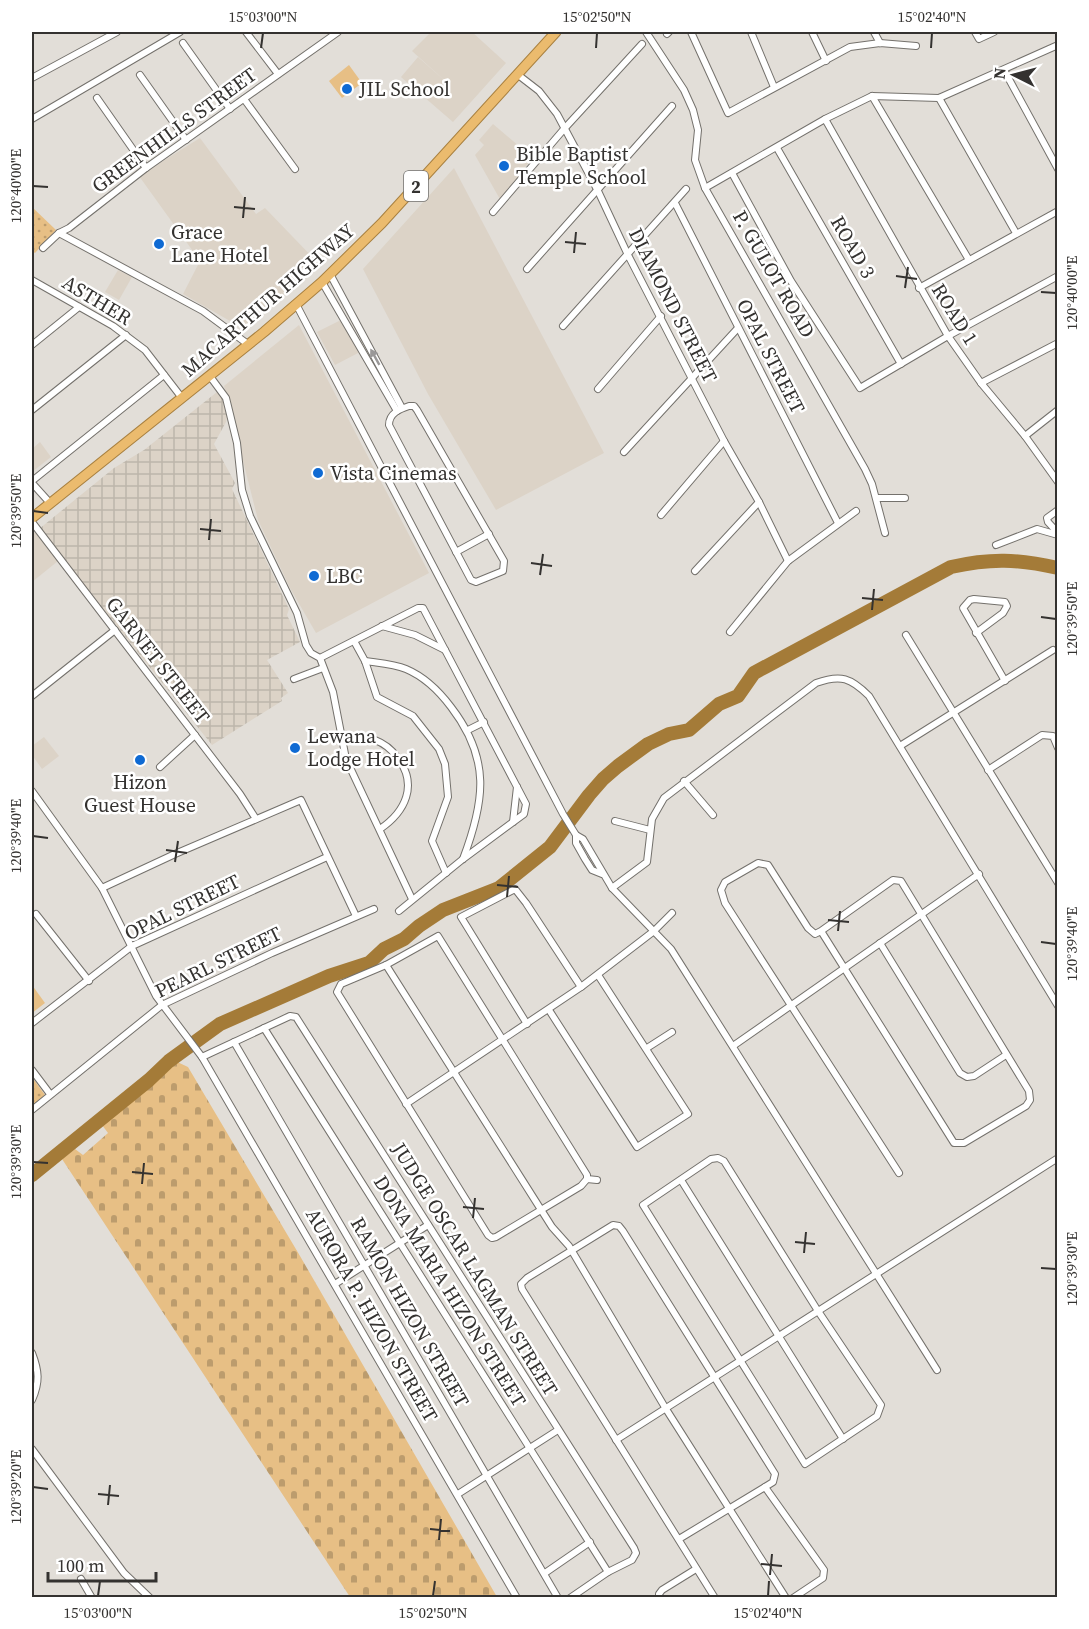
<svg xmlns="http://www.w3.org/2000/svg" width="1089" height="1629" font-family="'Source Serif 4',serif">
	<style>
		.built { fill: #dcd3c7 }
		.industrial { fill: url(#industrial-grid) }
		.green { fill: url(#green-dots) }
		.cemetery { fill: url(#cemetery-stones) }
		.pitch { fill: #e7bf85 }
		.lines { fill: none; stroke-linecap: round; stroke-linejoin: round }
		.river { stroke: #a47b38; stroke-width: 14 }
		.minor-casing { stroke: #74716c; stroke-width: 8 }
		.trunk-casing { stroke: #a88040; stroke-width: 11 }
		.minor { stroke: #fff; stroke-width: 6 }
		.trunk { stroke: #ebbb6e; stroke-width: 9 }
		.oneway { fill: #9a9898 }
		.ticks { fill: none; stroke: #343230; stroke-width: 2 }
		.poi-dot { fill: #0f6ad3; stroke: #fff; stroke-width: 2 }
		.labels { text-anchor: middle; dominant-baseline: central; stroke-width: 5; stroke-linejoin: round; paint-order: stroke }
		.shield { fill: #fff; stroke: #71706e; stroke-width: 1.5 }
		.shield-label { font-size: 18px; font-weight: bold; fill: #343230 }
		.poi-label { font-size: 20px; fill: #343230; stroke: #fff; text-anchor: start }
		.street-label { font-size: 20px; fill: #343230; stroke: #fff }
		.neatline { fill: none; stroke: #343230; stroke-width: 2 }
		.ticks-label { font-size: 15px; text-anchor: middle; fill: #343230 }
	</style>
	<defs>
		<pattern id="industrial-grid" width="8" height="8" patternUnits="userSpaceOnUse" patternTransform="scale(1.5)"><rect width="8" height="8" fill="#dcd3c7"/><path d="M0 4h8M4 0v8" fill="none" stroke="#bdb6ab"/></pattern>
		<pattern id="green-dots" width="8" height="8" patternUnits="userSpaceOnUse" patternTransform="scale(1.5)"><rect width="8" height="8" fill="#e7bf85"/><path d="M2 2h.1M6 6h.1" fill="none" stroke="#bc9c6d" stroke-width="1.8" stroke-linecap="round"/></pattern>
		<pattern id="cemetery-stones" width="16" height="16" patternUnits="userSpaceOnUse" patternTransform="scale(1.5)"><rect width="16" height="16" fill="#e7bf85"/><path d="M2 7V4a2 2 0 0 1 4 0v3zM10 15v-3a2 2 0 0 1 4 0v3z" fill="#bc9c6d"/></pattern>
	</defs>
	<rect width="100%" height="100%" fill="#e2ded8"/>
	<!-- built -->
	<g class="built">
		<polygon points="431,32 472,32 506,63 453,122 401,77 418,57 452,87 412,51"/>
		<polygon points="493,124 533,158 520,173 522,175 501,201 475,155 484,145 479,140"/>
		<polygon points="200,138 256,214 265,208 319,264 244,329 183,294 200,261 139,176"/>
		<polygon points="454,168 604,453 496,510 428,394 363,269"/>
		<polygon points="118,270 132,277 119,300 105,292"/>
		<polygon points="343,319 360,352 335,365 317,332"/>
		<polygon points="299,325 429,573 316,633 290,588 258,520 224,386"/>
		<polygon points="40,442 51,457 32,472 32,449"/>
		<polygon points="35,532 58,561 32,582 32,535"/>
		<polygon points="44,737 59,756 42,769 32,755 32,746"/>
	</g>
	<!-- industrial -->
	<polygon class="industrial" points="217,392 225,401 228,411 226,422 214,444 235,483 232,489 289,609 287,615 300,642 267,660 288,693 281,698 282,701 212,745 39,529 114,468 144,450"/>
	<!-- green -->
	<g class="green">
		<polygon points="32,207 56,230 35,253 32,251"/>
		<polygon points="32,1077 45,1095 32,1106"/>
	</g>
	<!-- cemetery -->
	<polygon class="cemetery" points="173,1060 188,1067 300,1256 497,1597 350,1597 62,1159 75,1149 83,1155 108,1133 102,1125"/>
	<!-- pitch -->
	<g class="pitch">
		<polygon points="349,65 362,83 342,98 329,81"/>
		<polygon points="32,985 45,1003 32,1013"/>
	</g>
	<g class="lines">
		<!-- river -->
		<path class="river" d="M32,1175L149,1080L169,1061L220,1024L329,976L369,963L384,949L404,939L419,926L443,910L499,888L550,847L589,795L603,779L618,766L648,744L669,734L689,730L719,704L738,696L754,673L765,667L951,567C991,558 1017,559 1058,568"/>
		<defs>
			<g id="minor">
				<polyline points="246,32 278,74"/>
				<polyline points="646,32 684,90 693,110 698,130 695,160 705,188 865,469 872,484 885,533"/>
				<polyline points="691,32 728,113 850,47 880,43 916,46"/>
				<polyline points="751,32 774,87"/>
				<polyline points="812,32 826,61"/>
				<polyline points="874,32 880,43"/>
				<polyline points="975,32 979,39 994,32"/>
				<polyline points="667,34 669,32"/>
				<polyline points="183,43 230,109"/>
				<polyline points="1004,70 1058,169"/>
				<polyline points="517,74 539,91 557,114 598,191 628,255 724,441 759,502 788,561"/>
				<polyline points="140,75 186,140"/>
				<polyline points="32,78 117,32"/>
				<polyline points="872,96 969,260"/>
				<polyline points="97,98 146,168"/>
				<polyline points="939,98 1016,233"/>
				<polyline points="244,99 295,169"/>
				<polyline points="32,119 180,32"/>
				<polyline points="825,119 948,336 981,383 1025,436 1058,482"/>
				<polyline points="777,148 901,364"/>
				<polyline points="732,173 791,281 860,388 948,336 1058,276"/>
				<polyline points="705,188 825,119 872,96 939,98 1058,45"/>
				<polyline points="675,203 838,523"/>
				<polyline points="493,212 564,129 642,44"/>
				<polyline points="59,233 203,311 249,345"/>
				<polyline points="43,248 59,233 69,228 146,168 338,32"/>
				<polyline points="527,269 672,106"/>
				<polyline points="330,274 402,408"/>
				<polyline points="32,280 113,326 145,350 182,398"/>
				<polyline points="322,282 397,411"/>
				<polyline points="919,288 1058,211"/>
				<polyline points="296,304 563,814 576,835 576,843 585,859 592,870 602,874"/>
				<polyline points="563,326 686,189"/>
				<polyline points="32,345 79,307"/>
				<polyline points="209,375 226,398 237,443 242,490 250,516 297,613 306,645 311,653 320,658 333,692 346,759 412,899"/>
				<polyline points="981,383 1058,343"/>
				<polyline points="598,389 661,316"/>
				<path d="M409,406H414L417,410L504,561L503,571L476,582L471,580L389,425C389,413 400,409 409,406Z"/>
				<polyline points="32,410 126,335"/>
				<polyline points="1025,436 1058,410"/>
				<polyline points="624,452 738,328"/>
				<polyline points="32,481 164,375"/>
				<polyline points="32,483 50,503"/>
				<polyline points="877,498 905,498"/>
				<polyline points="1058,510 1047,518 1048,522 1058,533"/>
				<polyline points="661,515 724,441"/>
				<polyline points="32,522 240,794 256,819"/>
				<polyline points="996,545 1037,529 1058,535"/>
				<polyline points="456,552 489,534"/>
				<polyline points="695,571 759,502"/>
				<polyline points="382,626 415,635 445,650"/>
				<polyline points="730,632 788,561 856,511"/>
				<polyline points="976,633 1003,613 1007,606 1005,602 974,599 970,600 963,608 1005,681"/>
				<polyline points="906,635 1058,883"/>
				<polyline points="354,641 365,661 377,697 413,716 439,749 445,764 448,797 432,841 446,873"/>
				<polyline points="320,658 418,608 423,608 526,804 524,814 463,859 399,911"/>
				<path d="M365,661C378,663 394,664 406,669C425,677 439,691 451,707C491,759 485,801 463,859"/>
				<polyline points="294,679 323,668"/>
				<polyline points="32,696 115,630"/>
				<polyline points="468,730 484,722"/>
				<path d="M342,740C353,739 364,737 375,740C383,743 392,750 397,757C419,785 405,812 380,829"/>
				<polyline points="900,746 1053,650"/>
				<polyline points="160,767 195,735"/>
				<polyline points="988,770 1042,735 1053,736 1058,748"/>
				<polyline points="684,781 713,815"/>
				<polyline points="32,791 102,888 156,996 202,1057 517,1598"/>
				<polyline points="615,821 650,830"/>
				<polyline points="513,822 517,787"/>
				<polyline points="576,835 583,839 612,888 671,949 937,1370"/>
				<polyline points="102,888 175,854 301,800 356,916"/>
				<path d="M612,888L647,862L652,819L664,798L816,683C841,674 851,678 869,696L1058,1006"/>
				<polyline points="36,914 89,981"/>
				<polyline points="821,931 954,1143 964,1143 1026,1106 1030,1100 1029,1091 901,881 893,880 821,931 815,934 808,928 768,865 758,863 725,882 721,890 725,903 899,1173"/>
				<polygon points="438,936 587,1175 587,1179 581,1186 496,1237 492,1238 488,1235 337,992 341,984 386,965"/>
				<polyline points="880,943 960,1073 967,1077 974,1076 1006,1055"/>
				<polyline points="386,965 552,1227 569,1246 666,1409 786,1598"/>
				<polyline points="549,1010 637,1147 688,1114 598,975"/>
				<polyline points="32,1023 132,946 327,857"/>
				<polyline points="527,1024 461,917 515,889 526,903 581,987"/>
				<polyline points="264,1028 608,1572"/>
				<polyline points="234,1042 558,1598"/>
				<polyline points="733,1046 979,874"/>
				<polyline points="647,1048 672,1032"/>
				<polyline points="202,1057 290,1016 296,1017 634,1548 636,1553 632,1560 608,1572 570,1598"/>
				<polyline points="32,1070 50,1094"/>
				<polyline points="406,1104 581,987 654,931 672,913"/>
				<polyline points="32,1110 162,1005 272,953 374,909"/>
				<polygon points="718,1158 724,1161 818,1311 881,1405 877,1416 805,1464 643,1205 711,1159"/>
				<polyline points="587,1179 597,1180"/>
				<polyline points="681,1180 843,1439"/>
				<polyline points="335,1284 428,1225"/>
				<path d="M32,1353C39,1371 40,1382 32,1400"/>
				<polyline points="616,1440 1058,1158"/>
				<polyline points="32,1449 124,1573 150,1598"/>
				<polyline points="765,1487 824,1570 823,1578 793,1598"/>
				<polyline points="458,1494 558,1430"/>
				<polyline points="679,1539 765,1487 773,1482 775,1474 623,1231 619,1226 613,1225 527,1278 521,1284 522,1289 715,1598"/>
				<polyline points="545,1573 590,1542"/>
				<polyline points="81,1579 92,1598"/>
				<polyline points="659,1598 659,1594 662,1590 696,1569"/>
			</g>
			<polyline id="trunk" points="32,518 264,332 322,282 382,223 556,32"/>
		</defs>
		<!-- minor casing -->
		<use href="#minor" class="minor-casing"/>
		<!-- trunk casing -->
		<use href="#trunk" class="trunk-casing"/>
		<!-- minor -->
		<use href="#minor" class="minor"/>
		<!-- trunk -->
		<use href="#trunk" class="trunk"/>
	</g>
	<!-- one-way arrows -->
	<defs><path id="oneway-solid" d="M-6-.8H1V-3.2L6.5 0L1 3.2V.8H-6Z" transform="scale(1.5)"/></defs>
	<use class="oneway" href="#oneway-solid" transform="translate(375 357) rotate(-119)"/>
	<!-- ticks -->
	<path class="ticks" d="M261,48L263,33M596,48L597,33M931,48L932,33M33,186L48,187M234,207L255,209M243,218L245,197M565,242L586,244M574,253L576,232M896,276L917,279M905,288L908,267M1041,292L1056,293M33,511L48,513M200,529L221,531M209,540L211,519M531,563L552,566M540,575L543,554M862,598L883,600M872,610L874,589M1041,617L1056,619M33,836L48,838M166,850L187,853M175,862L178,841M497,885L518,887M507,897L509,876M828,920L849,922M838,931L840,911M1041,942L1056,944M33,1162L48,1163M132,1172L153,1174M142,1184L144,1163M463,1207L484,1209M473,1218L475,1198M795,1242L815,1244M804,1253L806,1232M1041,1268L1056,1269M33,1487L48,1489M98,1494L119,1496M108,1505L110,1485M430,1529L450,1531M439,1540L441,1519M761,1564L782,1566M770,1575L772,1554M98,1596L100,1581M433,1596L435,1581M768,1596L769,1581"/>
	<!-- markers -->
	<g class="poi-dot">
		<circle cx="347" cy="89" r="6"/>
		<circle cx="504" cy="166" r="6"/>
		<circle cx="159" cy="244" r="6"/>
		<circle cx="318" cy="473" r="6"/>
		<circle cx="314" cy="576" r="6"/>
		<circle cx="295" cy="748" r="6"/>
		<circle cx="140" cy="760" r="6"/>
	</g>
	<g class="labels">
		<!-- shield labels -->
		<rect class="shield" x="404" y="171" width="24" height="30" rx="4.5"/>
		<g class="shield-label">
			<text x="416" y="186">2</text>
		</g>
		<!-- poi labels -->
		<g class="poi-label">
			<text x="359" y="89">JIL School</text>
			<text x="516" y="154">Bible Baptist<tspan x="516" dy="23">Temple School</tspan></text>
			<text x="171" y="232">Grace<tspan x="171" dy="23">Lane Hotel</tspan></text>
			<text x="330" y="473">Vista Cinemas</text>
			<text x="326" y="576">LBC</text>
			<text x="307" y="736">Lewana<tspan x="307" dy="23">Lodge Hotel</tspan></text>
			<text x="140" y="782" text-anchor="middle">Hizon<tspan x="140" dy="23">Guest House</tspan></text>
		</g>
		<!-- street labels -->
		<g class="street-label">
			<text transform="translate(174 130) rotate(-36)">GREENHILLS STREET</text>
			<text transform="translate(853 247) rotate(60)">ROAD 3</text>
			<text transform="translate(774 274) rotate(60)">P. GULOT ROAD</text>
			<text transform="translate(97 300) rotate(31)">ASTHER</text>
			<text transform="translate(268 300) rotate(-41)">MACARTHUR HIGHWAY</text>
			<text transform="translate(673 305) rotate(63)">DIAMOND STREET</text>
			<text transform="translate(955 314) rotate(58)">ROAD 1</text>
			<text transform="translate(771 356) rotate(63)">OPAL STREET</text>
			<text transform="translate(158 660) rotate(52)">GARNET STREET</text>
			<text transform="translate(182 907) rotate(-26)">OPAL STREET</text>
			<text transform="translate(218 962) rotate(-26)">PEARL STREET</text>
			<text transform="translate(475 1269) rotate(58)">JUDGE OSCAR LAGMAN STREET</text>
			<text transform="translate(450 1291) rotate(58)">DONA MARIA HIZON STREET</text>
			<text transform="translate(410 1312) rotate(60)">RAMON HIZON STREET</text>
			<text transform="translate(372 1315) rotate(60)">AURORA P. HIZON STREET</text>
		</g>
	</g>
	<!-- border -->
	<rect width="1089" height="1629" fill="none" stroke="#ffffff" stroke-width="66"/>
	<!-- north arrow -->
	<g transform="translate(1014 75) rotate(276)" stroke="#ffffff" stroke-width="4.5" paint-order="stroke">
	<path d="M0-4.5L10 22L0 15L-10 22Z" fill="#343230"/>
	<text y="-9" font-size="16" font-weight="bold" text-anchor="middle" fill="#343230">N</text>
	</g>
	<!-- scale -->
	<path d="M48 1572v9h108v-9" fill="none" stroke="#343230" stroke-width="3"/>
	<text x="57" y="1572" font-size="18" fill="#343230" stroke="#ffffff" stroke-width="4.5" paint-order="stroke">100 m</text>
	<rect x="33" y="33" width="1023" height="1563" class="neatline"/>
	<g class="ticks-label">
		<text x="263" y="22">15°03'00"N</text>
		<text x="597" y="22">15°02'50"N</text>
		<text x="932" y="22">15°02'40"N</text>
		<text transform="translate(16 186) rotate(-90)" y="5">120°40'00"E</text>
		<text transform="translate(1072 293) rotate(-90)" y="5">120°40'00"E</text>
		<text transform="translate(16 511) rotate(-90)" y="5">120°39'50"E</text>
		<text transform="translate(1072 619) rotate(-90)" y="5">120°39'50"E</text>
		<text transform="translate(16 836) rotate(-90)" y="5">120°39'40"E</text>
		<text transform="translate(1072 944) rotate(-90)" y="5">120°39'40"E</text>
		<text transform="translate(16 1162) rotate(-90)" y="5">120°39'30"E</text>
		<text transform="translate(1072 1269) rotate(-90)" y="5">120°39'30"E</text>
		<text transform="translate(16 1487) rotate(-90)" y="5">120°39'20"E</text>
		<text x="98" y="1618">15°03'00"N</text>
		<text x="433" y="1618">15°02'50"N</text>
		<text x="768" y="1618">15°02'40"N</text>
	</g>
</svg>
